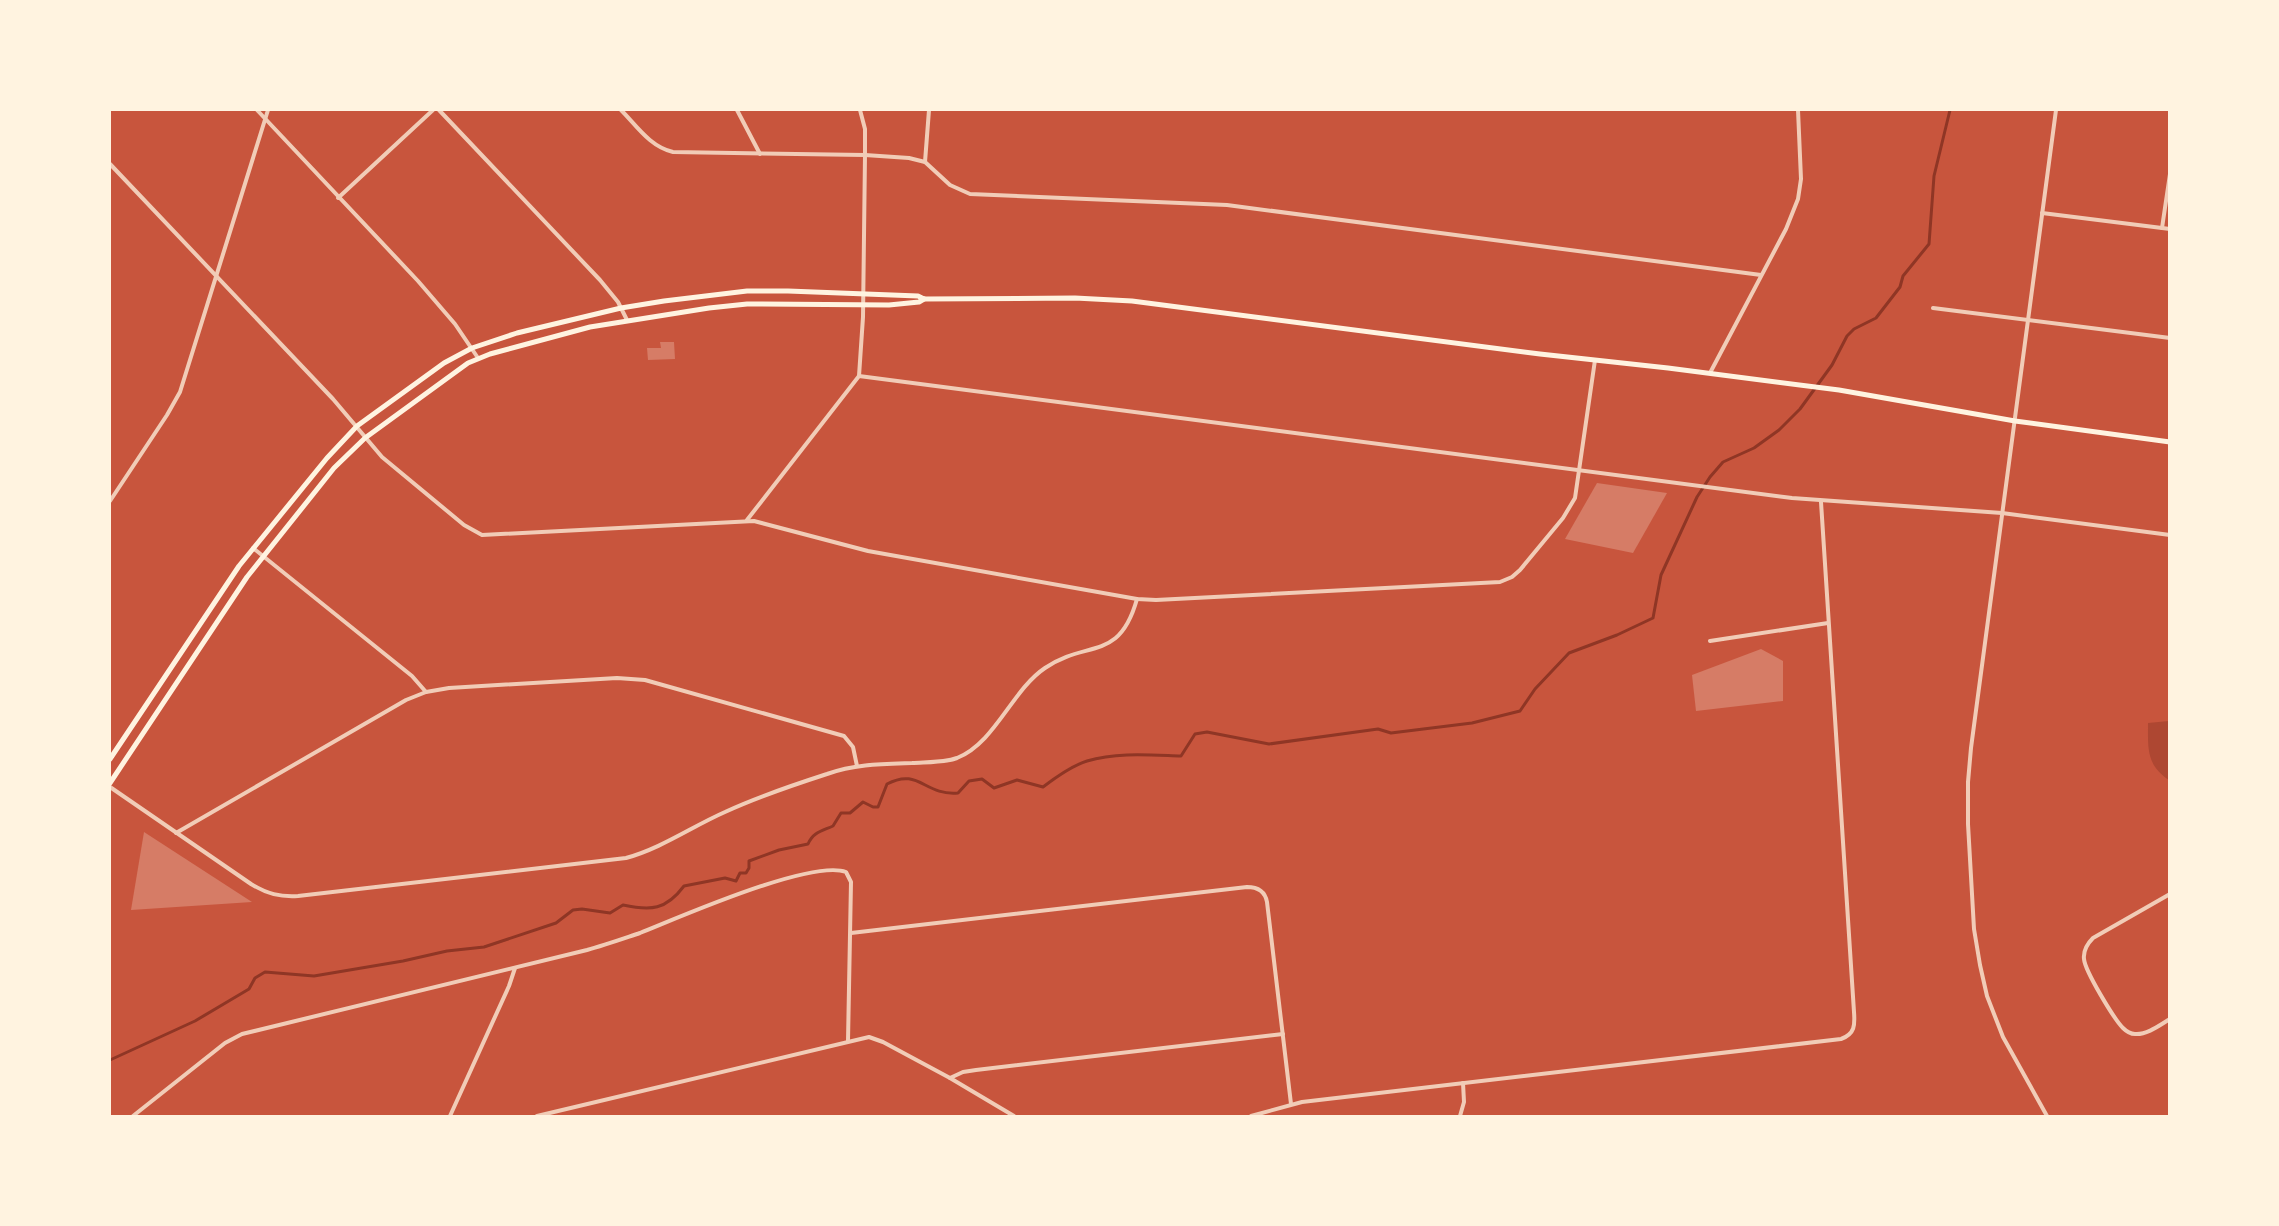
<svg xmlns="http://www.w3.org/2000/svg" width="2279" height="1226" font-family="Cabin,sans-serif">
	<style>
		.green { fill: #ae4732 }
		.lines { fill: none; stroke-linecap: round; stroke-linejoin: round }
		.stream { stroke: #8f3625; stroke-width: 3 }
		.building { fill: #d67c66 }
		.minor { stroke: #f1ccb7; stroke-width: 4 }
		.secondary { stroke: #fff3e0; stroke-width: 5 }
	</style>
	<rect width="100%" height="100%" fill="#c8553d"/>
	<!-- green -->
	<path class="green" d="M2169,721H2170L2169,780C2146,765 2148,748 2148,723Z"/>
	<g class="lines">
		<!-- stream -->
		<path class="stream" d="M110,1060L195,1021L249,989L255,978L265,972L314,976L403,961L447,951L484,947L556,923L573,910L582,909L610,913L623,905C651,911 666,910 684,886L725,878L736,881L740,873H746L749,868V861L779,850L808,844C813,832 822,831 833,826L841,813H850L863,802L873,807H878L887,784C919,767 924,796 958,793L969,781L982,779L994,788L1017,780L1043,787C1056,777 1071,766 1087,761C1117,752 1150,755 1181,756L1195,734L1207,732L1269,744L1378,729L1391,733L1472,723L1520,711L1535,689L1569,653L1617,635L1653,618L1661,575L1697,497L1710,477L1723,462L1754,448L1779,430L1800,409L1832,365L1847,336L1854,329L1876,318L1900,287L1903,276L1929,244L1934,176L1950,110"/>
	</g>
	<!-- building -->
	<g class="building">
		<polygon points="660,342 674,342 675,359 648,360 647,348 661,348"/>
		<polygon points="1597,483 1667,493 1633,553 1565,539"/>
		<polygon points="1761,649 1783,661 1783,701 1696,711 1692,675"/>
		<polygon points="144,832 252,902 131,910"/>
	</g>
	<g class="lines">
		<!-- minor -->
		<g class="minor">
			<polyline points="257,110 418,281 455,324 478,358"/>
			<polyline points="439,110 600,280 618,302 627,320"/>
			<path d="M621,110C636,125 650,147 673,152L865,155L909,158L925,162L950,185L970,194L1227,205L1761,275"/>
			<polyline points="737,110 760,154"/>
			<polyline points="925,162 929,110"/>
			<polyline points="110,164 333,399 382,457 464,525 482,535 754,521 868,551 1137,599 1156,600 1500,582 1512,577 1520,570 1563,518 1575,498 1595,360"/>
			<polyline points="338,198 433,110"/>
			<polyline points="2042,213 2170,229"/>
			<polyline points="2162,228 2170,174"/>
			<polyline points="1933,308 2170,338"/>
			<polyline points="1710,373 1786,229 1798,199 1801,179 1798,110"/>
			<polyline points="859,376 1792,498 2002,513 2170,535"/>
			<polyline points="110,501 167,415 180,392 268,110"/>
			<polyline points="747,520 859,376 863,317 865,155 865,129 860,110"/>
			<polyline points="253,548 412,676 426,692"/>
			<polyline points="1710,641 1828,623"/>
			<path d="M110,787L251,884C267,894 280,897 298,896L626,858C662,848 691,827 725,812C757,797 793,785 827,774C855,764 882,764 912,763C926,762 943,763 957,758C995,743 1012,690 1045,668C1087,639 1119,663 1137,599"/>
			<polyline points="176,833 406,700 426,692 449,688 617,678 645,680 844,736 853,747 857,766"/>
			<path d="M2170,894L2093,938C2087,944 2083,950 2084,959C2085,971 2114,1019 2123,1028C2126,1031 2131,1034 2135,1034C2147,1035 2160,1025 2170,1019"/>
			<path d="M851,933L1247,887C1258,887 1265,891 1267,902L1291,1104"/>
			<polyline points="950,1078 963,1072 976,1070 1283,1034"/>
			<path d="M133,1116L225,1043L242,1034L587,950C605,945 622,939 640,933C678,918 811,859 846,872L851,882L848,1041"/>
			<polyline points="450,1116 509,986 515,968"/>
			<polyline points="537,1116 869,1037 883,1042 950,1078 1014,1116"/>
			<path d="M1251,1116L1302,1102L1841,1039C1855,1034 1855,1025 1854,1012L1821,502"/>
			<polyline points="1460,1116 1464,1102 1463,1083"/>
			<polyline points="2047,1116 2003,1037 1987,996 1980,965 1974,929 1968,824 1968,782 1971,748 2056,110"/>
		</g>
		<!-- secondary -->
		<g class="secondary">
			<polyline points="110,759 239,566 327,458 357,426 444,363 472,348 517,333 621,308 664,301 747,291 788,291 918,296 924,299 1075,298 1132,301 1540,354 1668,368 1839,390 2015,421 2170,442"/>
			<polyline points="110,783 247,577 334,468 365,438 468,363 490,354 590,327 709,308 747,304 889,305 919,302 924,299"/>
		</g>
	</g>
	<!-- border -->
	<rect width="2279" height="1226" fill="none" stroke="#fff3e0" stroke-width="222"/>
</svg>
